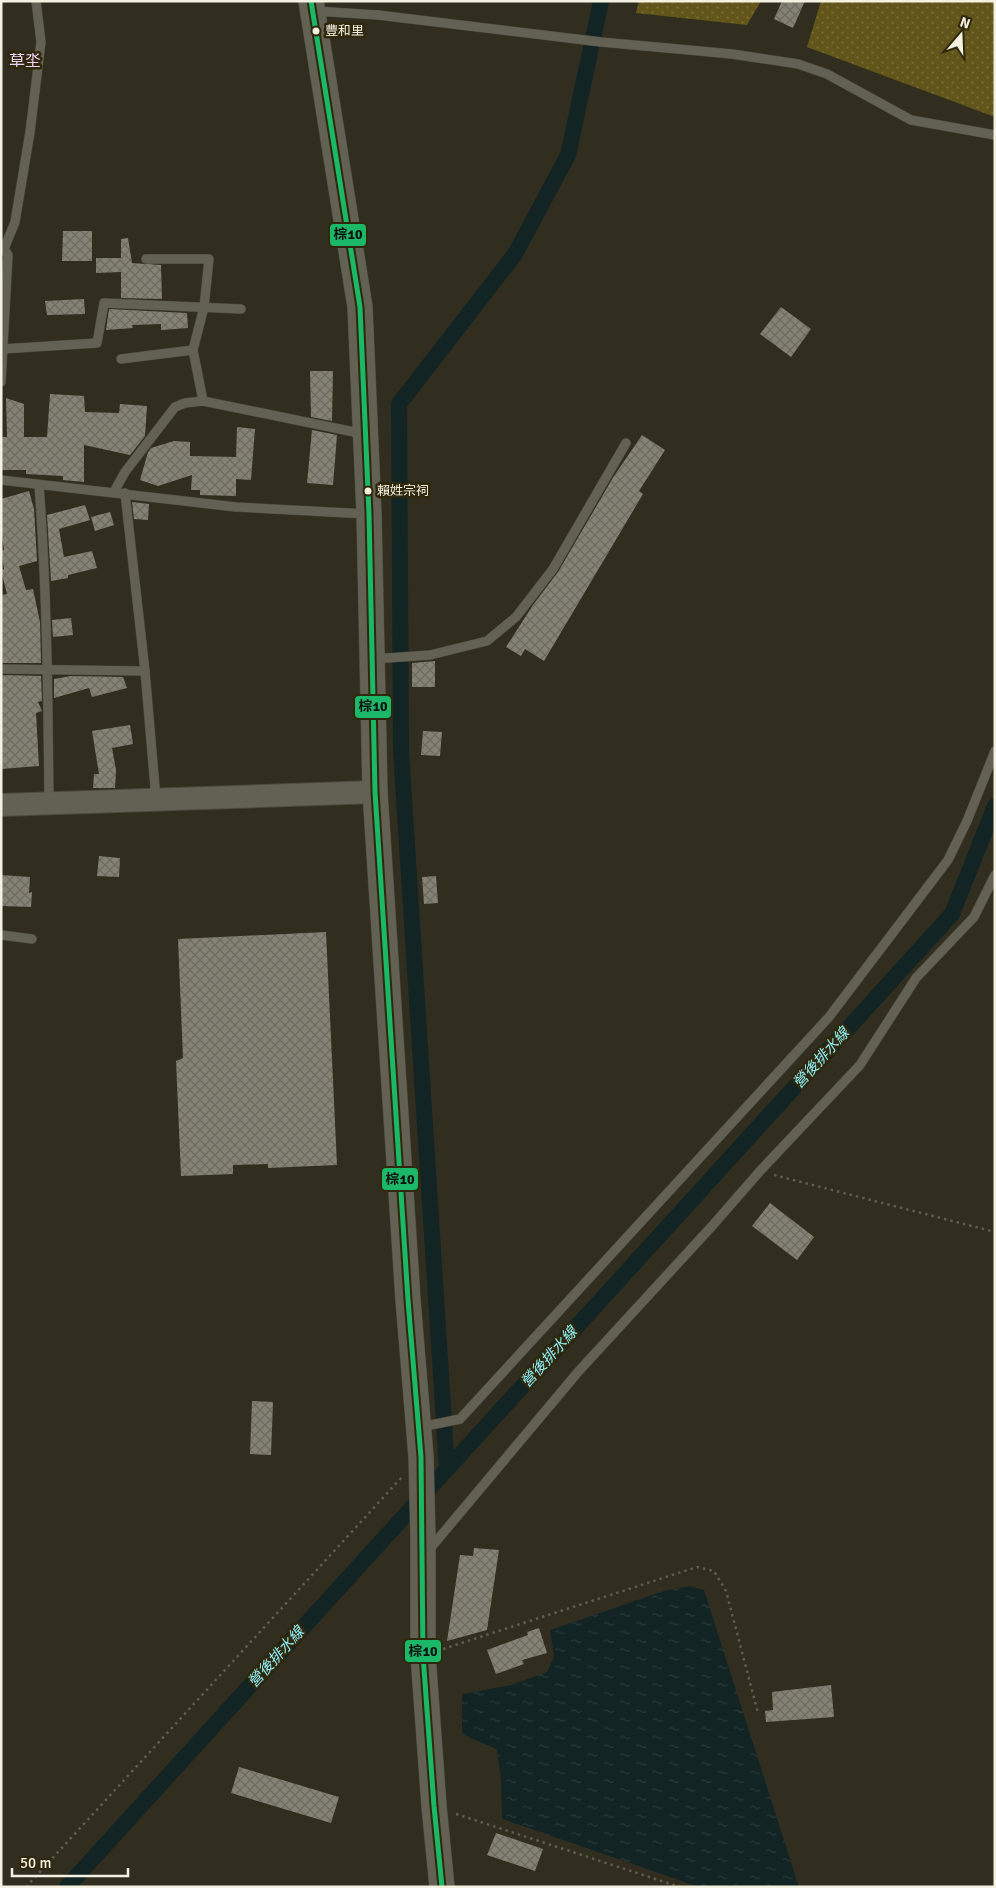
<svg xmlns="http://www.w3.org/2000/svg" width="996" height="1888" font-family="Signika,'Noto Sans TC',sans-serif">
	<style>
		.grass { fill: url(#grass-dots) }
		.water { fill: url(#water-ripples) }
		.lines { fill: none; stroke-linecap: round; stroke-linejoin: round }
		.canal { stroke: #132425; stroke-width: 16 }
		.building { fill: url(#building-cross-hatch) }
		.service-casing { stroke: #4c4a3d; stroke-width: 10 }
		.tertiary-casing { stroke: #4c4a3d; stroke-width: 24 }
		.secondary-casing { stroke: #4c4a3d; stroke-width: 26 }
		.path { stroke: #5f5c52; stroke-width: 2.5; stroke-dasharray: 2.5 4; stroke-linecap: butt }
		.service { stroke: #636054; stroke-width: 9 }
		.tertiary { stroke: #636054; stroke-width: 22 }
		.secondary { stroke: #636054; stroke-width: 25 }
		.bus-1-casing { stroke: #2f280d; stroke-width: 9 }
		.bus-1 { stroke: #1ab867; stroke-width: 5 }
		.bus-dot { fill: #f4f1e1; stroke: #2f280d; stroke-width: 2 }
		.labels { text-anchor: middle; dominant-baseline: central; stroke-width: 5; stroke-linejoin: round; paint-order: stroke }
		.bus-label { font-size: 13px; fill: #f4f1e1; stroke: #2f280d; text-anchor: start }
		.water-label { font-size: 15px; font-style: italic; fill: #90f2fd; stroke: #2f280d }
		.quarter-label { font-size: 16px; fill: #ebd0f7; stroke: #2f280d }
		.line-badge { stroke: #2f280d; stroke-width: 2 }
		.pale-badge-label { font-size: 14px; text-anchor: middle; font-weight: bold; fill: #111 }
	</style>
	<defs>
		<pattern id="grass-dots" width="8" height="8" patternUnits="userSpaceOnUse" patternTransform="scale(1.25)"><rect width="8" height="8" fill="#615519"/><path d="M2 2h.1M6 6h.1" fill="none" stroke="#786e3a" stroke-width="1.8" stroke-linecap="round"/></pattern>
		<pattern id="water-ripples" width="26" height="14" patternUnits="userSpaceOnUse" patternTransform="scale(1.25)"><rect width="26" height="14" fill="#132425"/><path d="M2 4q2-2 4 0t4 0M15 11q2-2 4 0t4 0" fill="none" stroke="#2a3a3a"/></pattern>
		<pattern id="building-cross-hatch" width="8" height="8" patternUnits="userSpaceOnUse" patternTransform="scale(1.25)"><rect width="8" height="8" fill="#858275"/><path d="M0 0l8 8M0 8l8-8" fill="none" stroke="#6d6b61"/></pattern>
	</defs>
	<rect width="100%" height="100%" fill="#312e1f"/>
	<!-- grass -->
	<g class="grass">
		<polygon points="639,1 761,1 747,25 636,13"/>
		<polygon points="821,1 995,1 995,117 807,47"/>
	</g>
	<!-- water -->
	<path class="water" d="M690,1586L704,1590L799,1887H699L502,1819L501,1780L497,1750C486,1743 473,1741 462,1733V1694L511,1685L547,1672L554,1657L550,1630L664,1591Z"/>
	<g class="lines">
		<!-- canal -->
		<g class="canal">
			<polyline points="447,1469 401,751 399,404 515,254 568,155 601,1"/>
			<polyline points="67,1887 952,914 995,806"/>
		</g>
	</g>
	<!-- building -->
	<g class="building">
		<polygon points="782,1 805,1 793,28 774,19"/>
		<polygon points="63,231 92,231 92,261 62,261"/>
		<polygon points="128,238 132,263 161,265 162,299 121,298 121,272 96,273 96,258 121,258 121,239"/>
		<polygon points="84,299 85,314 47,315 45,301"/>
		<polygon points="781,307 811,329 791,357 760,334"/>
		<polygon points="109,309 187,313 188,328 161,330 161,324 132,325 133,328 106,330"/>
		<polygon points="310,371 333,371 332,421 311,417"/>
		<polygon points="50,394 84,396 85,412 119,413 120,404 147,406 145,436 130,455 84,445 84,482 63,480 63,476 26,474 26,470 1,470 1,437 7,437 6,398 24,404 24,437 47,437"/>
		<polygon points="237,427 255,429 251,480 236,479 236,496 200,495 200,490 191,490 192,475 158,486 140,480 148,452 151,448 174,441 190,442 190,456 236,457"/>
		<polygon points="312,430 337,435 333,485 307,483"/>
		<polygon points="642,435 665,450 639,491 643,494 544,661 525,649 521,656 506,647 533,605 558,572 614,476"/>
		<polygon points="29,491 34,509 37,561 19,566 26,590 33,589 40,622 41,663 1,663 1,595 7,594 1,570 4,569 1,551 4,550 1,529 1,499"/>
		<polygon points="132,502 149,504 148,520 134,519"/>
		<polygon points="85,505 90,520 59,529 64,557 92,551 97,568 68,575 68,578 51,581 47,515"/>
		<polygon points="110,512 114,525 95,531 91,517"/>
		<polygon points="71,618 73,635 53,637 52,620"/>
		<polygon points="435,661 435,687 412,687 412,663"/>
		<polygon points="1,675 41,676 42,701 38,702 42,711 36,713 39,766 1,769"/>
		<polygon points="71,676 123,677 127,688 92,697 89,688 54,698 54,679"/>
		<polygon points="130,725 133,744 112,748 116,770 115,788 93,788 94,774 99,774 92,731"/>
		<polygon points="423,731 442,732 440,756 421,755"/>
		<polygon points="99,856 120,858 119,877 97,876"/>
		<polygon points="1,875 30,877 29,893 32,892 31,907 1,906"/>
		<polygon points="436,876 438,903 424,904 422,877"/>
		<polygon points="326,932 337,1165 268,1168 268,1164 233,1165 233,1174 181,1176 176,1061 183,1058 178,939"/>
		<polygon points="770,1203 814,1237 797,1260 752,1226"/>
		<polygon points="252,1401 273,1402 271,1455 250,1454"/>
		<polygon points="474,1548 499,1550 487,1630 447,1641 460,1555 473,1556"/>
		<polygon points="539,1628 547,1653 522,1660 524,1664 496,1674 487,1650 528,1635 527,1632"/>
		<polygon points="831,1685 834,1717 766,1722 765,1711 773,1710 772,1692"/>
		<polygon points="239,1767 339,1797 331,1823 231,1793"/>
		<polygon points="496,1833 543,1849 535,1871 487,1855"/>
	</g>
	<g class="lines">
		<defs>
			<g id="service">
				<polyline points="315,11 378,15 601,42 732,54 798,64 827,74 911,120 995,135"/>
				<polyline points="1,249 4,249 8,255 1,382"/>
				<polyline points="4,249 15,222 30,132 41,42 36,1"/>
				<polyline points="146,259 209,259 204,307 193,350 203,401"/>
				<polyline points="2,349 97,343 104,303 241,309"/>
				<polyline points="121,359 193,350"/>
				<polyline points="1,480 236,507 367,514"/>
				<path d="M39,485C47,591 48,697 49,803"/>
				<polyline points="114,492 125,472 175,407 185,403 203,401 364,434"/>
				<polyline points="125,493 145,671 156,799"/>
				<polyline points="373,659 430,655 487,641 516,617 553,569 626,443"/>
				<polyline points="1,669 145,671"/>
				<polyline points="1,935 32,939"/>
				<polyline points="421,1427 460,1419 829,1017 948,860 967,821 995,751"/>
				<polyline points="428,1551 578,1372 713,1225 760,1171 860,1065 916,978 974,917 995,875"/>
			</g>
			<polyline id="tertiary" points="1,805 375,792"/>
			<polyline id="secondary" points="311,1 360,307 369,514 375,792 408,1300 421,1457 423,1538 423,1655 434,1806 442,1887"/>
		</defs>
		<!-- service casing -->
		<use href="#service" class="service-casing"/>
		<!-- tertiary casing -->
		<use href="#tertiary" class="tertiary-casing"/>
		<!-- secondary casing -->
		<use href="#secondary" class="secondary-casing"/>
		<!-- path -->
		<g class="path">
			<polyline points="774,1175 995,1232"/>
			<polyline points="443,1649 697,1567 714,1571 726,1591 758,1713"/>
			<polyline points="456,1814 680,1887"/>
			<polyline points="26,1887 402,1477"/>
		</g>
		<!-- service -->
		<use href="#service" class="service"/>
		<!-- tertiary -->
		<use href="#tertiary" class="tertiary"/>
		<!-- secondary -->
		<use href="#secondary" class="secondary"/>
		<defs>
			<polyline id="bus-1" points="311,1 360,307 369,514 375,792 408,1300 421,1457 423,1655 434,1806 442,1887"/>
		</defs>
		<!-- bus-1 casing -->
		<use href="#bus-1" class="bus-1-casing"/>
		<!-- bus-1 -->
		<use href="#bus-1" class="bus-1"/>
	</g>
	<!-- markers -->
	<g class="bus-dot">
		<circle cx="316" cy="31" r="4.5"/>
		<circle cx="368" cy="491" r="4.5"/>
	</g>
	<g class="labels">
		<!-- bus labels -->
		<g class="bus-label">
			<text x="325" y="31">豐和里</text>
			<text x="377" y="491">賴姓宗祠</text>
		</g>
		<!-- water labels -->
		<g class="water-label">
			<text transform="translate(821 1058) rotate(-48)">營後排水線</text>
			<text transform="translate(549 1357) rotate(-48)">營後排水線</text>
			<text transform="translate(276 1657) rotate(-48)">營後排水線</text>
		</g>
		<!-- quarter labels -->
		<g class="quarter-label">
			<text x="25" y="61">草坔</text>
		</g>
	</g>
	<g class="line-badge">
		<rect x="329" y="223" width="38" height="24" rx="5" fill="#1ab867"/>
		<rect x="354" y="695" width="38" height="24" rx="5" fill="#1ab867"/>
		<rect x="381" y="1167" width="38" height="24" rx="5" fill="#1ab867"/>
		<rect x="404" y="1639" width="38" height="24" rx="5" fill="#1ab867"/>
	</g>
	<g class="pale-badge-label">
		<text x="348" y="239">棕10</text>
		<text x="373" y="711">棕10</text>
		<text x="400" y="1184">棕10</text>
		<text x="423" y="1656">棕10</text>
	</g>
	<!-- border -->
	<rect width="996" height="1888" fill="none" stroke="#f4f1e1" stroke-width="5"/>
	<!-- north arrow -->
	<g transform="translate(961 35) rotate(19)" stroke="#2f280d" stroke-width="4" paint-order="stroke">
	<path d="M0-4L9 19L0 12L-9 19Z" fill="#f4f1e1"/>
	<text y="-8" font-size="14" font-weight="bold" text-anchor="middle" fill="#f4f1e1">N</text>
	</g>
	<!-- scale -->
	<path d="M12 1868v8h116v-8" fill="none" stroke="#f4f1e1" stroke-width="2.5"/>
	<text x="20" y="1868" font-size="15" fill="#f4f1e1" stroke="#2f280d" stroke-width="4" paint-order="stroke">50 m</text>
</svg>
